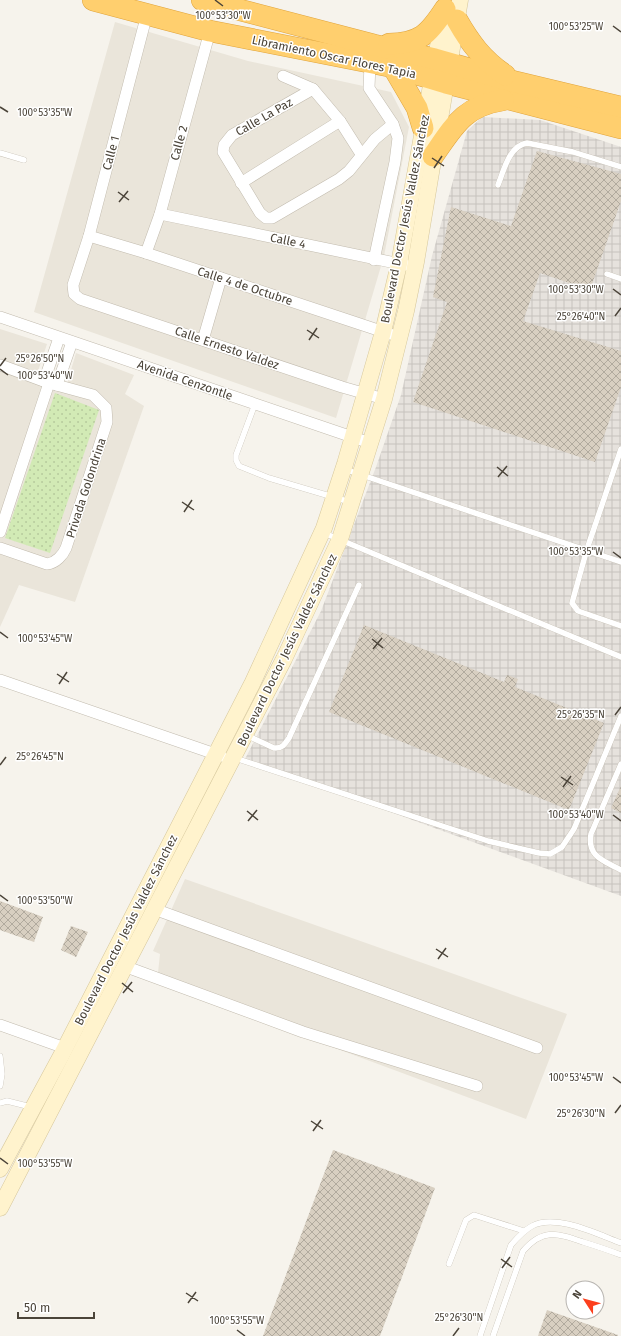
<svg xmlns="http://www.w3.org/2000/svg" width="621" height="1336" font-family="'Fira Sans',sans-serif">
	<style>
		.residential { fill: #eae5da }
		.industrial { fill: url(#industrial-grid) }
		.green { fill: url(#green-dots) }
		.building { fill: url(#building-cross-hatch) }
		.lines { fill: none; stroke-linecap: round; stroke-linejoin: round }
		.lane-casing { stroke: #c2bbae; stroke-width: 6 }
		.street-casing { stroke: #c2bbae; stroke-width: 12 }
		.secondary-casing { stroke: #d6c79b; stroke-width: 17 }
		.highway-casing { stroke: #e0a43c; stroke-width: 22 }
		.lane { stroke: #fff; stroke-width: 5.5 }
		.street { stroke: #fff; stroke-width: 11 }
		.secondary { stroke: #fff3cd; stroke-width: 16 }
		.highway { stroke: #ffcf6e; stroke-width: 21 }
		.ticks { fill: none; stroke: #4b4439; stroke-width: 1.5 }
		.labels { text-anchor: middle; dominant-baseline: central; stroke-width: 3; stroke-linejoin: round; paint-order: stroke }
		.street-label { font-size: 12px; fill: #4b4439; stroke: #fff }
		.ticks-label { font-size: 10px; text-anchor: middle; fill: #4b4439; stroke: #fff; stroke-width: 3; stroke-linejoin: round; paint-order: stroke }
	</style>
	<defs>
		<pattern id="industrial-grid" width="8" height="8" patternUnits="userSpaceOnUse"><rect width="8" height="8" fill="#e6e2dd"/><path d="M0 4h8M4 0v8" fill="none" stroke="#c7c3be"/></pattern>
		<pattern id="green-dots" width="8" height="8" patternUnits="userSpaceOnUse"><rect width="8" height="8" fill="#d2eab5"/><path d="M2 2h.1M6 6h.1" fill="none" stroke="#b6ca9c" stroke-width="1.8" stroke-linecap="round"/></pattern>
		<pattern id="building-cross-hatch" width="8" height="8" patternUnits="userSpaceOnUse"><rect width="8" height="8" fill="#d8cfc1"/><path d="M0 0l8 8M0 8l8-8" fill="none" stroke="#b1aa9e"/></pattern>
	</defs>
	<rect width="100%" height="100%" fill="#f6f3ec"/>
	<!-- residential -->
	<g class="residential">
		<polygon points="115,22 248,61 391,92 409,127 384,256 336,418 34,312"/>
		<polygon points="0,329 47,344 38,371 66,387 76,353 134,375 125,394 144,406 75,602 19,585 0,627"/>
		<polygon points="185,879 567,1014 526,1119 157,982 160,954 153,951"/>
	</g>
	<!-- industrial -->
	<polygon class="industrial" points="482,117 540,120 621,147 621,896 245,759 321,611 376,467 401,395 432,256 467,131"/>
	<!-- green -->
	<polygon class="green" points="55,393 99,410 50,553 5,538"/>
	<!-- building -->
	<g class="building">
		<polygon points="537,151 621,174 621,201 590,290 540,273 523,321 621,351 621,387 595,462 413,402 447,302 433,297 451,207 511,226"/>
		<polygon points="364,625 504,682 507,675 518,679 515,687 604,723 569,810 329,712"/>
		<polygon points="621,786 621,813 611,808"/>
		<polygon points="0,901 43,917 34,942 0,930"/>
		<polygon points="71,926 88,932 76,957 61,950"/>
		<polygon points="333,1150 435,1188 380,1336 263,1336"/>
		<polygon points="547,1310 618,1335 618,1336 538,1336"/>
	</g>
	<g class="lines">
		<defs>
			<g id="lane">
				<polyline points="0,153 24,160"/>
				<path d="M498,185C504,170 509,146 527,143L573,152L621,167"/>
				<polyline points="607,274 621,279"/>
				<polyline points="255,404 236,455 236,460 239,466 269,478 350,502"/>
				<polyline points="621,449 587,549 572,603 578,611 621,626"/>
				<polyline points="344,469 621,562"/>
				<polyline points="324,533 621,657"/>
				<path d="M246,735L274,748C282,749 285,744 289,738L359,585"/>
				<polyline points="235,758 488,841 539,853 550,854 562,847 574,829 621,716"/>
				<path d="M621,764L591,834C587,857 604,861 621,870"/>
				<polyline points="0,1056 2,1074 0,1086"/>
				<polyline points="0,1103 7,1101 31,1107"/>
				<polyline points="449,1264 466,1220 474,1215 524,1231"/>
				<path d="M480,1336L511,1245C517,1238 523,1231 532,1226C555,1213 597,1234 621,1243"/>
				<path d="M493,1336L523,1251C543,1228 557,1233 583,1242C596,1246 608,1250 621,1255"/>
			</g>
			<g id="street">
				<polyline points="147,14 89,236 73,285 74,294 80,299 342,387 384,399"/>
				<polyline points="370,64 369,88 393,124 398,138 395,162 374,260"/>
				<polyline points="283,76 313,89 340,121 361,154"/>
				<polyline points="313,89 232,135 224,145 223,152 260,213 266,218 272,218 339,179 349,171 375,139 393,124"/>
				<polyline points="241,183 340,121"/>
				<polyline points="160,214 405,265"/>
				<polyline points="89,236 146,253 390,334"/>
				<polyline points="146,253 160,214 210,31"/>
				<polyline points="0,317 370,443"/>
				<polyline points="203,340 221,278"/>
				<path d="M0,365L49,383L93,395L106,408L107,422L66,548C63,555 56,563 47,564L0,548"/>
				<polyline points="44,381 59,338"/>
				<polyline points="57,385 72,342"/>
				<polyline points="0,532 49,383"/>
				<polyline points="0,680 221,756"/>
				<polyline points="154,909 537,1048"/>
				<polyline points="124,966 303,1032 477,1086"/>
				<polyline points="0,1025 65,1048"/>
			</g>
			<g id="secondary">
				<polyline points="0,1169 61,1056 252,684 324,528 345,464 383,332 399,264 444,13"/>
				<polyline points="0,1208 284,659 340,539 384,399 406,311 416,262 460,0"/>
			</g>
			<g id="highway">
				<polyline points="93,0 210,31 393,67 446,83 621,128"/>
				<polyline points="202,0 374,45 435,59 516,82 621,107"/>
				<path d="M457,20C470,43 483,60 505,75"/>
				<path d="M389,44C420,43 428,35 445,9"/>
				<polyline points="393,67 417,108 423,128"/>
				<path d="M433,156C454,126 464,106 503,100"/>
			</g>
		</defs>
		<!-- lane casing -->
		<use href="#lane" class="lane-casing"/>
		<!-- street casing -->
		<use href="#street" class="street-casing"/>
		<!-- secondary casing -->
		<use href="#secondary" class="secondary-casing"/>
		<!-- highway casing -->
		<use href="#highway" class="highway-casing"/>
		<!-- lane -->
		<use href="#lane" class="lane"/>
		<!-- street -->
		<use href="#street" class="street"/>
		<!-- secondary -->
		<use href="#secondary" class="secondary"/>
		<!-- highway -->
		<use href="#highway" class="highway"/>
	</g>
	<!-- ticks -->
	<path class="ticks" d="M215,0L223,6M613,26L621,32M0,107L8,112M432,158L444,166M434,168L442,156M118,192L129,200M119,202L128,191M613,289L621,295M615,316L621,308M307,330L319,338M309,340L317,328M0,366L6,358M0,369L8,375M497,467L508,476M498,477L507,466M182,502L194,510M184,512L192,500M613,552L621,558M0,632L8,638M372,639L383,648M373,649L382,638M57,674L69,682M59,684L67,672M615,715L621,707M0,765L6,757M561,777L573,785M563,787L571,776M247,811L258,820M613,815L621,821M248,821L257,810M0,895L8,901M436,949L448,957M438,959L446,948M122,983L133,992M123,993L132,982M613,1077L621,1083M615,1113L621,1105M311,1121L323,1129M313,1131L321,1120M0,1158L8,1164M501,1259L512,1267M502,1268L510,1257M186,1293L198,1301M188,1303L196,1292M237,1330L245,1336M453,1336L459,1328"/>
	<g class="labels">
		<!-- street labels -->
		<g class="street-label">
			<text transform="translate(334 57) rotate(12)">Libramiento Oscar Flores Tapia</text>
			<text transform="translate(264 117) rotate(-30)">Calle La Paz</text>
			<text transform="translate(179 143) rotate(-75)">Calle 2</text>
			<text transform="translate(111 153) rotate(-75)">Calle 1</text>
			<text transform="translate(405 219) rotate(-79)">Boulevard Doctor Jesús Valdez Sánchez</text>
			<text transform="translate(288 241) rotate(12)">Calle 4</text>
			<text transform="translate(245 286) rotate(18)">Calle 4 de Octubre</text>
			<text transform="translate(227 348) rotate(19)">Calle Ernesto Valdez</text>
			<text transform="translate(185 380) rotate(19)">Avenida Cenzontle</text>
			<text transform="translate(86 488) rotate(-72)">Privada Golondrina</text>
			<text transform="translate(287 650) rotate(-64)">Boulevard Doctor Jesús Valdez Sánchez</text>
			<text transform="translate(126 930) rotate(-63)">Boulevard Doctor Jesús Valdez Sánchez</text>
		</g>
	</g>
	<g class="ticks-label">
		<text x="223" y="19">100°53'30"W</text>
		<text x="576" y="30">100°53'25"W</text>
		<text x="45" y="116">100°53'35"W</text>
		<text x="576" y="293">100°53'30"W</text>
		<text x="581" y="320">25°26'40"N</text>
		<text x="40" y="362">25°26'50"N</text>
		<text x="45" y="379">100°53'40"W</text>
		<text x="576" y="555">100°53'35"W</text>
		<text x="45" y="642">100°53'45"W</text>
		<text x="581" y="718">25°26'35"N</text>
		<text x="40" y="760">25°26'45"N</text>
		<text x="576" y="818">100°53'40"W</text>
		<text x="45" y="904">100°53'50"W</text>
		<text x="576" y="1081">100°53'45"W</text>
		<text x="581" y="1117">25°26'30"N</text>
		<text x="45" y="1167">100°53'55"W</text>
		<text x="459" y="1321">25°26'30"N</text>
		<text x="237" y="1324">100°53'55"W</text>
	</g>
	<!-- north arrow -->
	<g transform="translate(585 1300) rotate(306)"><circle r="19" fill="#ffffff" stroke="#b7b4b0"/>
	<path d="M0-3L7 15L0 10L-7 15Z" fill="#fc3f1d"/>
	<text y="-6" font-size="11" font-weight="bold" text-anchor="middle" fill="#4b4439">N</text>
	</g>
	<!-- scale -->
	<path d="M18 1312v6h76v-6" fill="none" stroke="#4b4439" stroke-width="2"/>
	<text x="24" y="1312" font-size="12" fill="#4b4439" stroke="#ffffff" stroke-width="3" paint-order="stroke">50 m</text>
</svg>
